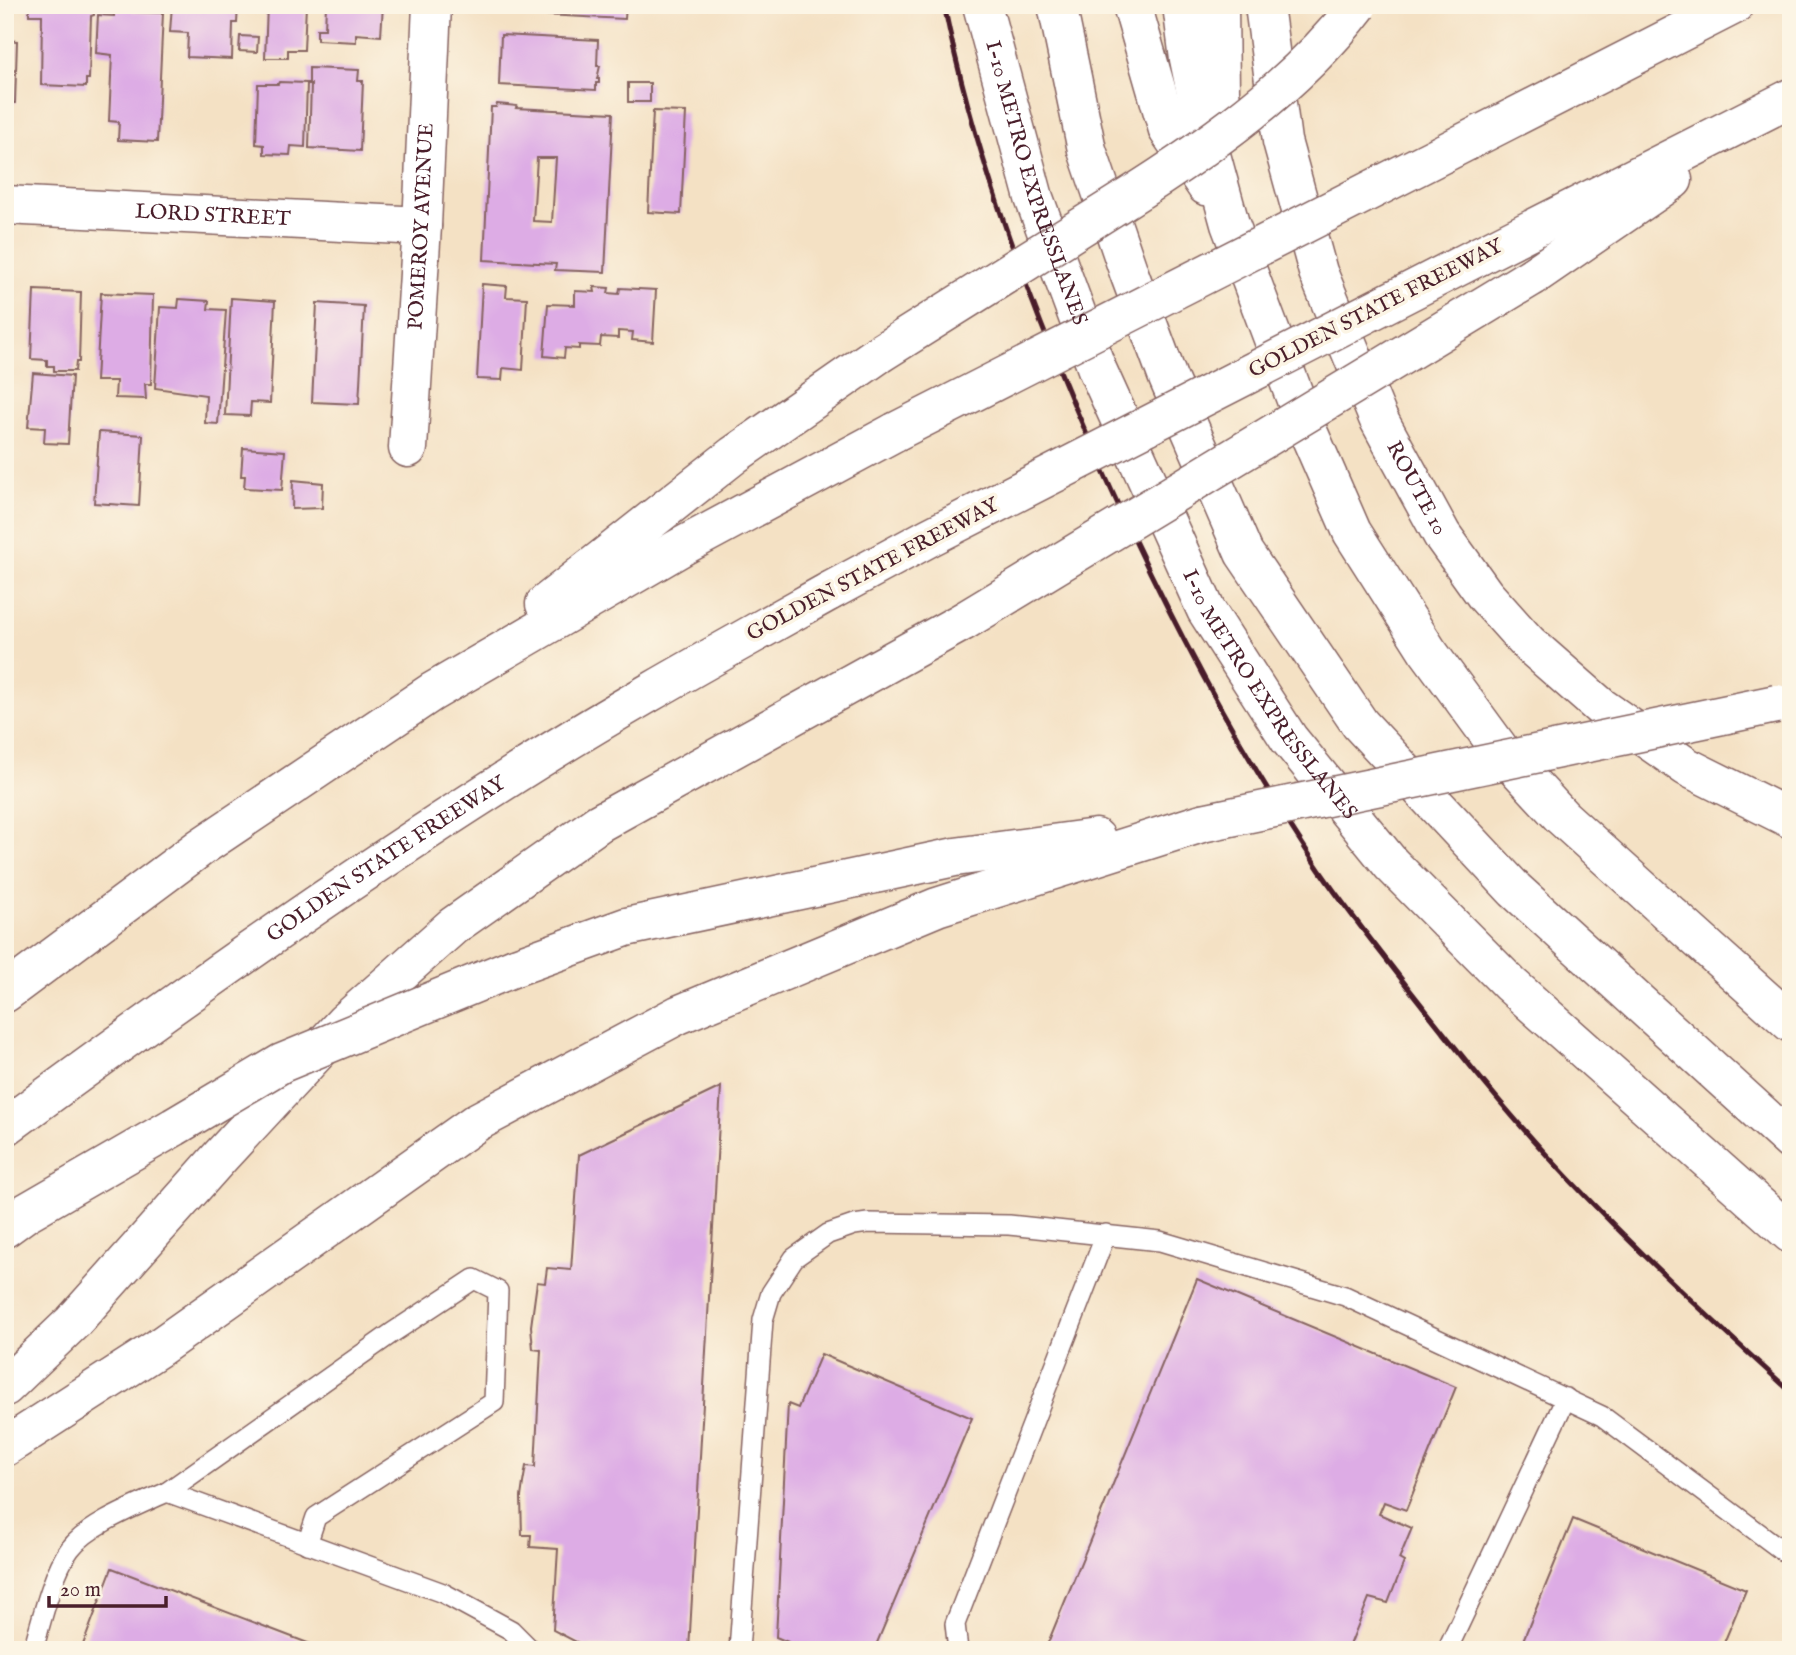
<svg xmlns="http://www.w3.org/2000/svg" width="1796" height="1655" font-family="'IM FELL English',serif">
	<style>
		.building { fill: #ddace5; fill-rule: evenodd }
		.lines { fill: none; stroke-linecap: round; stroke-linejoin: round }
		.service-casing { stroke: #866361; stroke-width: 22 }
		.minor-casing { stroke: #866361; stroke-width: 41 }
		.motorway-casing { stroke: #866361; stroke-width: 41 }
		.service { stroke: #fff; stroke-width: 19 }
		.minor { stroke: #fff; stroke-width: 38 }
		.motorway { stroke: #fff; stroke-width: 38 }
		.rail { stroke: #4a1f2b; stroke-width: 5 }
		.motorway-bridge-casing { stroke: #866361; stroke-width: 41; stroke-linecap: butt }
		.motorway-bridge { stroke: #fff; stroke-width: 38 }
		.labels { text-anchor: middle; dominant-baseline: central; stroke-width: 7; stroke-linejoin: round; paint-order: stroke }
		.street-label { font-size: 21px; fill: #4a1f2b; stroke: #fcf5e5 }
	</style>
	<rect width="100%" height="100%" fill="#fcf5e5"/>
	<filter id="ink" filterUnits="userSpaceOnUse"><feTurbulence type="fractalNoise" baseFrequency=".0143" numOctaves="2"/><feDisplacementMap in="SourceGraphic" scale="14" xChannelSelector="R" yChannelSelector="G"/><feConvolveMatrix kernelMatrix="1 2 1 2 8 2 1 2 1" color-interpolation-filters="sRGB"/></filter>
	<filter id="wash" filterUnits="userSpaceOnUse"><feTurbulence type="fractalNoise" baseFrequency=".00686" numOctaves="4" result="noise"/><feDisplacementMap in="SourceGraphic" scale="28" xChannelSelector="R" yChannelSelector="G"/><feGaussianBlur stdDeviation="1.57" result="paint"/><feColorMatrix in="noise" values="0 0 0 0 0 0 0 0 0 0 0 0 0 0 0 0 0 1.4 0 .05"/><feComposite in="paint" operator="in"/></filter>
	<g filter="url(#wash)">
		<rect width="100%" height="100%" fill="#f4e1c4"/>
		<g id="blocks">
			<!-- building -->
			<g class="building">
				<polygon points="29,5 94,5 94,15 91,16 89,79 86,79 86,87 41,85 42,15 29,15"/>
				<polygon points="98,5 133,5 133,12 163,13 157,142 118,140 119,122 109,121 112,55 96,53 98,15 114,16 114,13 98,12"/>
				<polygon points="172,5 238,5 237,23 233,23 232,59 187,57 188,33 170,32"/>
				<polygon points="267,5 306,5 304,50 288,50 288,58 265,58"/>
				<polygon points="326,5 383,5 381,36 356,34 356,42 317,40 317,29 325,29"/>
				<polygon points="504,5 626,5 625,19 504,13"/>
				<polygon points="501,35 598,40 597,66 600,66 597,79 599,79 599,83 596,83 596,90 499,85"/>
				<polygon points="240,36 258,37 257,52 239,51"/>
				<polygon points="5,40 17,41 15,103 5,103"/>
				<polygon points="309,68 359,70 358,81 363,81 360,151 309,148 311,84 309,84"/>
				<polygon points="279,82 307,83 305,147 291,146 290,155 264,154 264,145 256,144 258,84 278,84"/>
				<rect x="628" y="83" width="22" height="19"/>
				<path d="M497,104L517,106L516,108L613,113L605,272L555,270L556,264L484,260L491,107H496ZM537,158H556L552,222L533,221Z"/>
				<polygon points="653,111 686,112 681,214 648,212"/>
				<polygon points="482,284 507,286 506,297 527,298 523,370 503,368 502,380 477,379"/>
				<polygon points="594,287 609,288 608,293 619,294 620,288 656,290 653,342 632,340 633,332 618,331 618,338 601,337 600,346 579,345 579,349 565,348 564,358 544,356 548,304 575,305 575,291 595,292"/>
				<polygon points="5,288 9,289 7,332 5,332"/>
				<polygon points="34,290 81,292 79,362 76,362 75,371 54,371 54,366 47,366 47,360 31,359"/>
				<polygon points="101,293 153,295 151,384 145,384 146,399 115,398 116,381 96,381"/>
				<polygon points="231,298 275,301 270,403 251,402 250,416 225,415"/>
				<polygon points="179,299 209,301 208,309 226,310 218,424 205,423 206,395 155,388 160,307 178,308"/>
				<polygon points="317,303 364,306 359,404 312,402"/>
				<polygon points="33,373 72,376 68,444 44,443 45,428 28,427"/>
				<polygon points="99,432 143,435 139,506 94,503"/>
				<polygon points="243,448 285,451 282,490 244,488 245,476 241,476"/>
				<polygon points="293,480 323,483 322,508 292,509"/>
				<polygon points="721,1087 689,1650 617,1650 617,1647 584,1646 553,1630 558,1549 530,1547 531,1535 522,1535 521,1497 523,1483 526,1466 535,1467 541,1350 533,1349 531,1326 537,1282 545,1283 547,1268 571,1270 579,1155"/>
				<polygon points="1197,1279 1456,1387 1406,1510 1384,1502 1379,1514 1412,1528 1399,1559 1404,1562 1388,1603 1369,1598 1348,1650 1045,1650"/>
				<polygon points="821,1354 972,1418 874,1650 788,1650 788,1642 776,1637 788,1404 798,1408"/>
				<polygon points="1573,1519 1746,1590 1721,1650 1519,1650"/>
				<polygon points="112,1568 326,1650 81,1650"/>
			</g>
		</g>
	</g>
	<g filter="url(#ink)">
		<use href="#blocks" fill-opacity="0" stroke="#866361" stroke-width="2"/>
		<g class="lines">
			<defs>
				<g id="service">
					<polyline points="167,1492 392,1333 474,1279 498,1291 494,1402 316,1517 307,1544"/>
					<path d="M33,1650C41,1622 53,1571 70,1549C89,1524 139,1505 167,1492L443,1593L511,1630L531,1650"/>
					<polyline points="739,1650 763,1320 771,1293 794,1258 828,1234 854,1225 868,1223 1009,1225 1160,1241 1345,1296 1602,1416 1791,1557"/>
					<polyline points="958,1650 955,1624 1106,1234"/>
					<polyline points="1447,1650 1566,1398"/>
				</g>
				<g id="minor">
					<path id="s1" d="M5,205L422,226"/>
					<path id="s2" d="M408,448L422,226L432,5"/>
				</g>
				<g id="motorway">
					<path id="s3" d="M982,5L1034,198L1097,369L1206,610L1289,739L1391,864L1510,984L1791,1234"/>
					<polyline points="1057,5 1087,150 1129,273 1168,378 1244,553 1360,724 1515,890 1791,1141"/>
					<polyline points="1132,5 1168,130 1206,186"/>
					<polyline points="1182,5 1189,59 1202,122 1230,224 1307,429 1352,532 1427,650 1501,751 1562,817 1791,1023"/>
					<polyline points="1219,5 1220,92 1225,129"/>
					<path id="s4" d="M1264,5L1282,141L1318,272L1378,418L1442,535L1485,595L1528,643L1601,707L1687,767L1791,819"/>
					<polyline points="1444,153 1734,5"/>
					<polyline points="1479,256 1791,98"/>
					<polyline points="1533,276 1673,180"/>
					<polyline points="545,604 734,455 879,354"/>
					<polyline points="515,967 626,927 955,857 1096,838"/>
					<polyline points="5,993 201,847 432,692 681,547 895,432"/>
					<path id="s5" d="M5,1127C167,1008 331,891 501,783C608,714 719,653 830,591"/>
					<polyline points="5,1228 27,1212 174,1127"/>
					<polyline points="5,1387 73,1322 220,1157 345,1022 453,926 599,823 964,621"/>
					<polyline points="5,1447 157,1349 477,1122 678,1015 937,907 1202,823"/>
				</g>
			</defs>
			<!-- service casing -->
			<use href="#service" class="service-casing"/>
			<!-- minor casing -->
			<use href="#minor" class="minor-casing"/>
			<!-- motorway casing -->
			<use href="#motorway" class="motorway-casing"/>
			<!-- service -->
			<use href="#service" class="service"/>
			<!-- minor -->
			<use href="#minor" class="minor"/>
			<!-- motorway -->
			<use href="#motorway" class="motorway"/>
			<!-- rail -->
			<path class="rail" d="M944,5C972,143 1020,277 1075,407C1142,565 1219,719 1314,862C1343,906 1377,947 1409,989C1460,1054 1512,1119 1569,1179C1640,1254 1715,1323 1791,1392"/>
			<defs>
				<g id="motorway-bridge">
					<path d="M879,354C948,310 1017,267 1086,224C1185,162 1286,99 1358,5"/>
					<polyline points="895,432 1444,153"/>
					<polyline points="830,591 930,537 1479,256"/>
					<polyline points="964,621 1533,276"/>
					<polyline points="1202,823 1776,704"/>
					<polyline points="174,1127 282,1063 515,967"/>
				</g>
			</defs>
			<!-- motorway-bridge casing -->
			<use href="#motorway-bridge" class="motorway-bridge-casing"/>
			<!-- motorway-bridge -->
			<use href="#motorway-bridge" class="motorway-bridge"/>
		</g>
	</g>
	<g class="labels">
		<!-- street labels -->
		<g class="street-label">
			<text stroke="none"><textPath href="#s3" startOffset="186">I-10 METRO EXPRESSLANES</textPath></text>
			<text stroke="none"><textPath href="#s1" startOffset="208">LORD STREET</textPath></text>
			<text stroke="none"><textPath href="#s2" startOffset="222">POMEROY AVENUE</textPath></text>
			<text transform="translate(1376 309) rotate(-27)">GOLDEN STATE FREEWAY</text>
			<text stroke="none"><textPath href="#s4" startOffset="511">ROUTE 10</textPath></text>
			<text transform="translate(873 570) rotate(-28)">GOLDEN STATE FREEWAY</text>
			<text stroke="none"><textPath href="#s3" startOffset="752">I-10 METRO EXPRESSLANES</textPath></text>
			<text stroke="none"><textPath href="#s5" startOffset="466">GOLDEN STATE FREEWAY</textPath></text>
		</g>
	</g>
	<!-- margin -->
	<rect width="1796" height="1655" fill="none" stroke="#fcf5e5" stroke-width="28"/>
	<!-- scale -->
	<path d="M49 1596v10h117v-10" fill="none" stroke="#4a1f2b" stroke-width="3.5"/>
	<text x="60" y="1596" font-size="21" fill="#4a1f2b" stroke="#fcf5e5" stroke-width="5" paint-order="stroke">20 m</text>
</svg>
